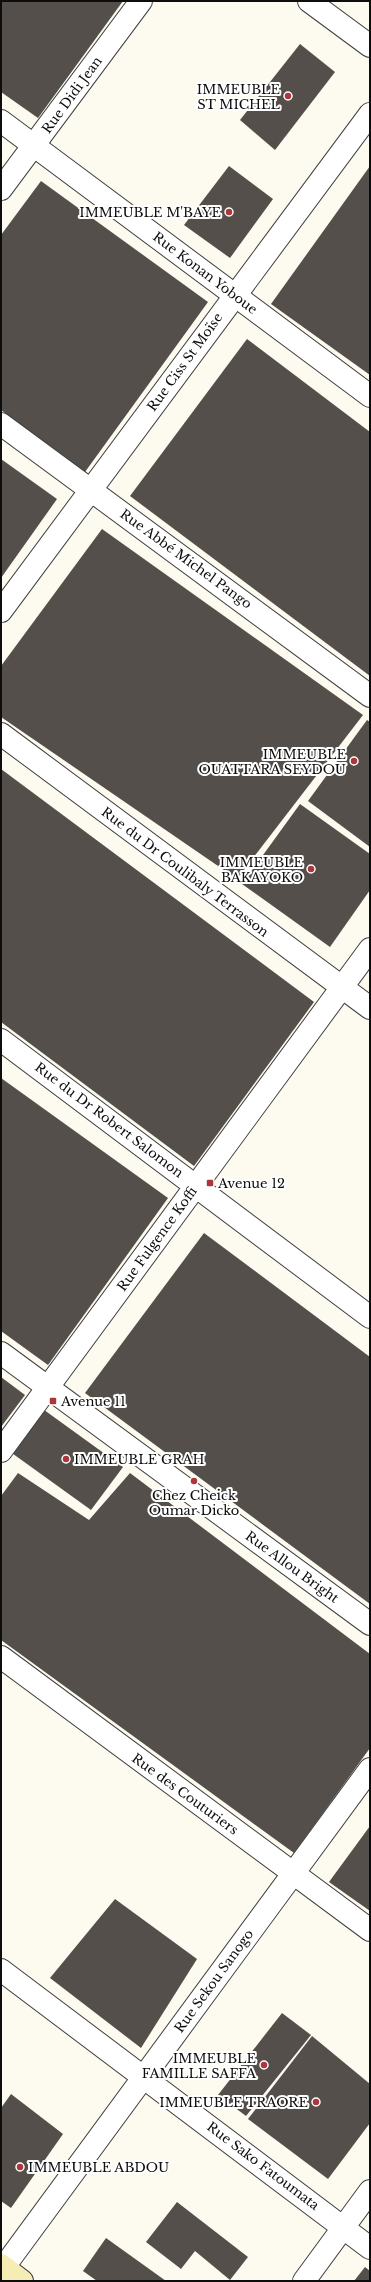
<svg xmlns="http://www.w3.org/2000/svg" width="371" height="2282" font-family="'Libre Baskerville',serif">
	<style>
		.building { fill: #544f4b }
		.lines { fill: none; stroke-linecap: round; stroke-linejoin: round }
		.street-casing { stroke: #404040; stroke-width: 24 }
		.secondary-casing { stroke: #2f2f2f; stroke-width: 24 }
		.street { stroke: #fff; stroke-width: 22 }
		.secondary { stroke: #f5edb3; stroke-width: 22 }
		.poi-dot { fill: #ab373d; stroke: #fff; stroke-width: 1.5 }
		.labels { text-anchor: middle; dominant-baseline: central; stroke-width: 4; stroke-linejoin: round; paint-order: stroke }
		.poi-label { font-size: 13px; fill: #0d0d0d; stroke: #fff; text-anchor: end }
		.street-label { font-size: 13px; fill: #0d0d0d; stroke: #fff }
	</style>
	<rect width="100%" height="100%" fill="#fdfaef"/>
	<!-- building -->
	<g class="building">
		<polygon points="1,1 123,1 38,118 1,92"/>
		<polygon points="300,44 335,72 275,150 240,120"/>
		<polygon points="229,166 273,199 230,258 184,225"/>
		<polygon points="370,166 370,375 271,304"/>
		<polygon points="41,181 208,302 85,472 1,410 1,235"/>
		<polygon points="247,339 370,432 370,676 130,496"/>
		<polygon points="1,459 57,499 1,578"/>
		<polygon points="102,529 363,715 237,879 1,717 1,666"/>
		<polygon points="367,720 370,722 370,847 308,801"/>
		<polygon points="1,769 314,1002 194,1166 1,1022"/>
		<polygon points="300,804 370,854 370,890 330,947 242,884"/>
		<polygon points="1,1078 168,1198 48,1365 1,1331"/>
		<polygon points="204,1233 370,1357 370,1604 85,1393"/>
		<polygon points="1,1377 25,1395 1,1427"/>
		<polygon points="40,1407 123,1467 91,1510 9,1451"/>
		<polygon points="18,1473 89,1520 130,1473 370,1654 370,1748 294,1853 1,1640 1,1496"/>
		<polygon points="370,1826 370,1911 329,1882"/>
		<polygon points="115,1899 197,1959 141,2048 50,1978"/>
		<polygon points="282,2013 311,2035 246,2116 218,2095"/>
		<polygon points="312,2036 370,2084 370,2123 328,2179 248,2119"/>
		<polygon points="11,2094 63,2134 11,2208 1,2201 1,2108"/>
		<polygon points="177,2202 248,2257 230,2280 195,2251 181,2269 146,2242"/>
		<polygon points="106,2238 166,2281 97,2281 83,2271"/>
		<polygon points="365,2267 370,2271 370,2281 354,2281"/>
	</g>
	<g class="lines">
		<defs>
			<g id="street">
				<polyline points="309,1 370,46"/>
				<polyline points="1,121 370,396"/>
				<polyline points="1,189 141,1"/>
				<polyline points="1,424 370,696"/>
				<polyline points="1,611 370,114"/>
				<polyline points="1,734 370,1008"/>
				<polyline points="1,1040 370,1317"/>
				<polyline points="1,1353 370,1624"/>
				<polyline points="1,1451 370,949"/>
				<polyline points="1,1657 370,1930"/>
				<polyline points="1,1970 370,2248"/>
				<polyline points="1,2271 370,1769"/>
				<polyline points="304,2281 370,2191"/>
			</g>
			<polyline id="secondary" points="1,2265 22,2281"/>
		</defs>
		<!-- street casing -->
		<use href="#street" class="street-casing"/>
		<!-- secondary casing -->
		<use href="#secondary" class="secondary-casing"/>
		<!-- street -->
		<use href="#street" class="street"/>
		<!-- secondary -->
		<use href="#secondary" class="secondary"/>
	</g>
	<!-- markers -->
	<g class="poi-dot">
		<circle cx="288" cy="96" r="4"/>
		<circle cx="229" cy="212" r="4"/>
		<circle cx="354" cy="761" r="4"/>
		<circle cx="311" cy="869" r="4"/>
		<rect x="206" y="1179" width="8" height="8" rx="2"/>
		<rect x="49" y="1397" width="8" height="8" rx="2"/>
		<circle cx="66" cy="1459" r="4"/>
		<circle cx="194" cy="1481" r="4"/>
		<circle cx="264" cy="2065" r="4"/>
		<circle cx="316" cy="2102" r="4"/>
		<circle cx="20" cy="2167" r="4"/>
	</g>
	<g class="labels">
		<!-- poi labels -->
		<g class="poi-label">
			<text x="280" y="89">IMMEUBLE<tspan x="280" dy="15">ST MICHEL</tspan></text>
			<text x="221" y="212">IMMEUBLE M'BAYE</text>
			<text x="346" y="754">IMMEUBLE<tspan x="346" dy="15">OUATTARA SEYDOU</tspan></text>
			<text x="303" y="862">IMMEUBLE<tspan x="303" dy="15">BAKAYOKO</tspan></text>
			<text x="218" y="1183" text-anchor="start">Avenue 12</text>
			<text x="61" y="1401" text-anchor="start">Avenue 11</text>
			<text x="74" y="1459" text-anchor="start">IMMEUBLE GRAH</text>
			<text x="194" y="1495" text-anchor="middle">Chez Cheick<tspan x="194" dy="15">Oumar Dicko</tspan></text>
			<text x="256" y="2058">IMMEUBLE<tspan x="256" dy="15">FAMILLE SAFFA</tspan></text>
			<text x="308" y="2102">IMMEUBLE TRAORE</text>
			<text x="28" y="2167" text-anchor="start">IMMEUBLE ABDOU</text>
		</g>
		<!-- street labels -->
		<g class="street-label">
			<text transform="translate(72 95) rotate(-54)">Rue Didi Jean</text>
			<text transform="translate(205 273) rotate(37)">Rue Konan Yoboue</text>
			<text transform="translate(185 362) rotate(-54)">Rue Ciss St Moïse</text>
			<text transform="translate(186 559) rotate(36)">Rue Abbé Michel Pango</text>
			<text transform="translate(185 872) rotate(37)">Rue du Dr Coulibaly Terrasson</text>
			<text transform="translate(109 1120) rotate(37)">Rue du Dr Robert Salomon</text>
			<text transform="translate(157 1239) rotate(-54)">Rue Fulgence Koffi</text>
			<text transform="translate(292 1567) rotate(36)">Rue Allou Bright</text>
			<text transform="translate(185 1794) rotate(36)">Rue des Couturiers</text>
			<text transform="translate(214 1981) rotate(-54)">Rue Sekou Sanogo</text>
			<text transform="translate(263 2166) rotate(37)">Rue Sako Fatoumata</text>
		</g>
	</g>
	<!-- border -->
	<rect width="371" height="2282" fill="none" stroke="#0d0d0d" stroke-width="4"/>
</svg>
